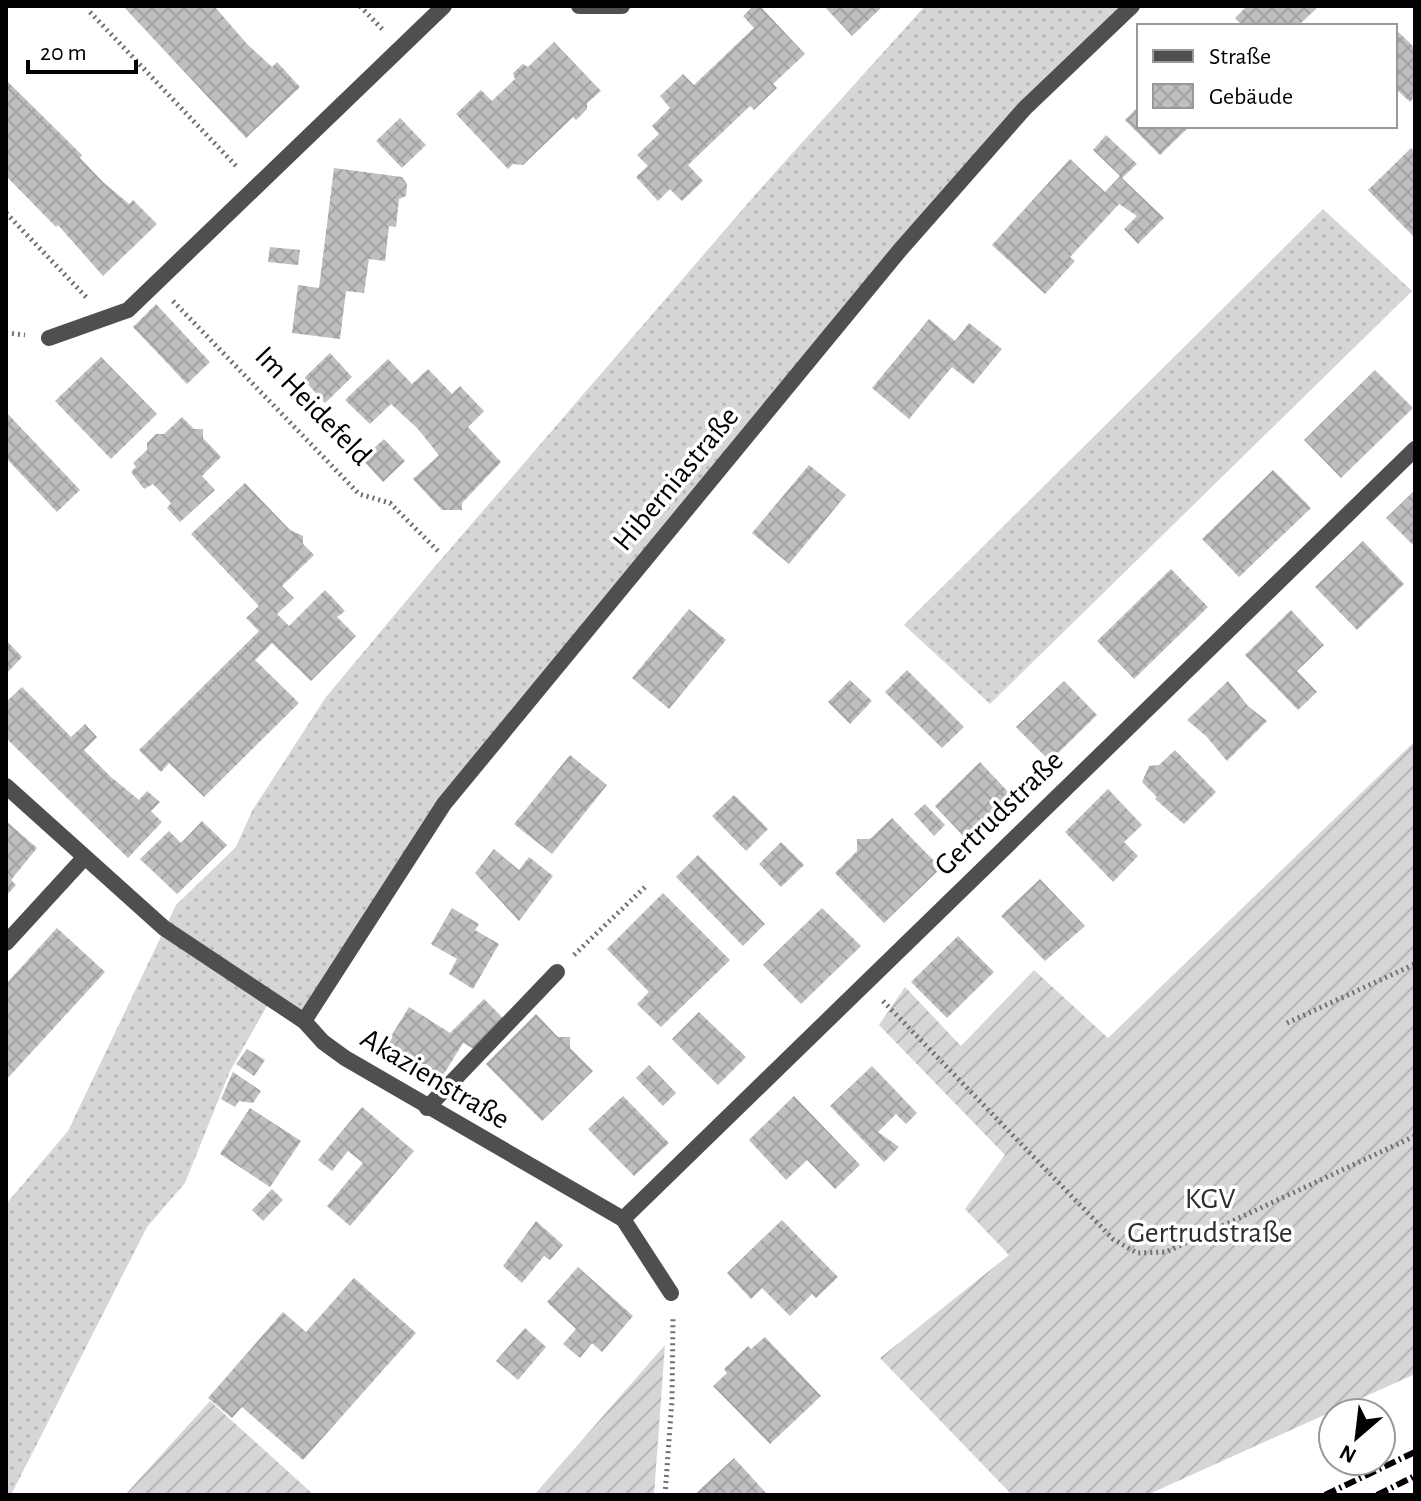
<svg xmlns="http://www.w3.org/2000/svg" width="1421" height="1501" font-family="'Alegreya Sans',sans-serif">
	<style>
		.grass { fill: url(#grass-dots) }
		.garden { fill: url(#garden-furrows) }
		.building { fill: url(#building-cross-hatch) }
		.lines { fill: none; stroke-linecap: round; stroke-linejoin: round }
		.path { stroke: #717171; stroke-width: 5; stroke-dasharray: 2 4; stroke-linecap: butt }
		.lane { stroke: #4f4f4f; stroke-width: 16 }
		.street { stroke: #4f4f4f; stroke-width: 16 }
		.rail { stroke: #000; stroke-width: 6; stroke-dasharray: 12 4 2 4; stroke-linecap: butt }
		.labels { text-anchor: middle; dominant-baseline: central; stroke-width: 7; stroke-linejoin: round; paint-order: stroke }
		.street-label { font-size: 30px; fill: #000; stroke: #fff }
		.park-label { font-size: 30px; fill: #2d2d2d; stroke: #fff }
	</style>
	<defs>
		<pattern id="grass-dots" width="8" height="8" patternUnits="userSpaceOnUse" patternTransform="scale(2)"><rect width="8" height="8" fill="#d6d6d6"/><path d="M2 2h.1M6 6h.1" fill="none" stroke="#b6b6b6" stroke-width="1.8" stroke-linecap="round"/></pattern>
		<pattern id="garden-furrows" width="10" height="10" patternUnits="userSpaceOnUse" patternTransform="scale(2)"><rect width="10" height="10" fill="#d6d6d6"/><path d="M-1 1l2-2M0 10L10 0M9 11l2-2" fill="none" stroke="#b6b6b6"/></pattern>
		<pattern id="building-cross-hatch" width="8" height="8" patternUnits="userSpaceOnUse" patternTransform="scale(2)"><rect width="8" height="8" fill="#bfbfbf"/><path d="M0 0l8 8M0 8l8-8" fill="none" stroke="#a2a2a2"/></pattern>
	</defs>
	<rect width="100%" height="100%" fill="#fff"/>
	<!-- grass -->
	<g class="grass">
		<polygon points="925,6 1132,6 1025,108 444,804 304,1021 271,999 230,1071 185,1183 147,1227 11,1495 6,1495 6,1204 68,1131 176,905 236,847 252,811 326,697 432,570 761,188"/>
		<polygon points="1323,209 1412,291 990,704 904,625"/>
	</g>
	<!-- garden -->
	<g class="garden">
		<polygon points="1415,741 1415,1374 1147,1495 1012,1495 880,1358 1009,1255 965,1209 1005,1155 879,1025 905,987 961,1046 1034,970 1108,1038"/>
		<polygon points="665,1345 654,1495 534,1495"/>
		<polygon points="210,1401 314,1495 125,1495"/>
	</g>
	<!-- building -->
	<g class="building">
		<polygon points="123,6 214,6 247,44 272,67 277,62 300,87 246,138"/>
		<polygon points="753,6 760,6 805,54 773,84 777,88 754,110 750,106 688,165 703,181 682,201 670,189 658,201 636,177 648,166 637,155 659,134 652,126 670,108 660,96 683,74 694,85 737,44 754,28 743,16"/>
		<polygon points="824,6 883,6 852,36"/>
		<polygon points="1247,6 1319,6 1298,26 1243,26 1235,18"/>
		<polygon points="1395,29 1415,48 1415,96 1410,102 1395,88"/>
		<polygon points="554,42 601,91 587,103 587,109 576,120 573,117 523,165 513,164 508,169 456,114 481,90 492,101 515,79 513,73 523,64 528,67"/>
		<polygon points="6,80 82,155 80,158 103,182 129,204 133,200 157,224 103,276 58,225 56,227 6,176"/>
		<polygon points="1139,106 1139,126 1190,126 1160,155 1125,120"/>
		<polygon points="400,118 426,145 402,168 376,141"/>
		<polygon points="1106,135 1137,164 1122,178 1164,218 1138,244 1124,229 1137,216 1119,204 1070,257 1075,261 1045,294 992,245 1070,159 1105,192 1120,176 1093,150"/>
		<polygon points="1411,148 1415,153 1415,238 1368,190"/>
		<polygon points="334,168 402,177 407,184 406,196 399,199 396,227 389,226 385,261 369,259 364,293 346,291 340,339 292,333 298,285 319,288"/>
		<polygon points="270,247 300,250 298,265 268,262"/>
		<polygon points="156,304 210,362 187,384 133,327"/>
		<polygon points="929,319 955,341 969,323 1002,349 973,384 952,367 909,419 872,388"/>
		<polygon points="330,353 352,377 325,403 303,379"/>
		<polygon points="101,357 157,414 111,459 55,401"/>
		<polygon points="388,359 412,384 428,369 452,394 460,386 484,411 468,427 501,462 462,503 462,510 442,510 413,479 439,455 417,428 391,404 370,424 345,400"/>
		<polygon points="1375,370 1413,408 1341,478 1304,440"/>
		<polygon points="6,412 80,490 57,512 6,458"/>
		<polygon points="182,417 194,429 203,429 203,438 221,457 202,476 215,490 180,522 167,508 171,503 153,484 144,489 131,472 136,467 133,463 147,450 147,443 156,434 164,434"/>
		<polygon points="384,439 405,461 383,482 362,459"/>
		<polygon points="809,465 846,495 789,564 752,533"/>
		<polygon points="1273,470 1311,508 1239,577 1202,539"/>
		<polygon points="245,483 290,530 303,536 303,544 314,555 282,586 294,598 277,614 289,626 325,590 345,611 337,617 356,636 311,681 272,643 255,660 299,703 204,797 169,763 161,772 139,750 259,631 246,618 259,606 191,534"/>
		<polygon points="1415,490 1415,547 1386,518"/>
		<polygon points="1363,541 1404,584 1357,630 1315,587"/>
		<polygon points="1171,569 1208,607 1134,679 1097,641"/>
		<polygon points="689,609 726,640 669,709 632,678"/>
		<polygon points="1291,610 1324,645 1297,671 1317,692 1298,710 1245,655"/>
		<polygon points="6,640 22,657 6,674"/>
		<polygon points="907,670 964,727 942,748 885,692"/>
		<polygon points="850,680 872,701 850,724 828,702"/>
		<polygon points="1064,681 1097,715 1050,761 1016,727"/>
		<polygon points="1228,681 1248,706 1267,721 1227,761 1206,736 1187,720"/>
		<polygon points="22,687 71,737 85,724 97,737 84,750 111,777 139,800 147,791 160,802 151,811 162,822 128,858 6,738 6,702"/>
		<polygon points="1175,750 1216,792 1184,824 1155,799 1157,797 1142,782 1149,766 1159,765"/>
		<polygon points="570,755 607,785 552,854 514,824"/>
		<polygon points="980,762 1013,797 968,841 935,806"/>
		<polygon points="1108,789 1142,825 1124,842 1138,856 1113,882 1065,832"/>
		<polygon points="734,795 768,829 746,851 712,816"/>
		<polygon points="925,804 945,825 934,836 914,814"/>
		<polygon points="892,818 941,868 884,923 835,873 857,851 857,839 870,839"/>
		<polygon points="6,821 37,848 11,880 16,885 6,896"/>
		<polygon points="202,821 227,845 177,894 140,859 169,831 181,843"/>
		<polygon points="781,842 804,865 781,887 759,864"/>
		<polygon points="494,849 519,870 529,857 553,876 519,921 475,873"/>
		<polygon points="698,855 765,924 743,946 676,877"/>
		<polygon points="1040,879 1085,926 1045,961 1001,916"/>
		<polygon points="663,893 730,960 661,1027 637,1004 649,992 607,949"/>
		<polygon points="452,908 479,924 475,930 499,944 473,989 449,974 457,959 431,944"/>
		<polygon points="822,908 861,946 801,1004 763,965"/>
		<polygon points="57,928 105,972 6,1080 6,984"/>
		<polygon points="958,936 994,972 947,1018 911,982"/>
		<polygon points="484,999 504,1019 474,1049 463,1043 437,1085 382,1051 409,1007 450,1033"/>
		<polygon points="699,1012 746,1057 718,1085 672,1039"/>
		<polygon points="536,1014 558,1037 570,1037 570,1048 593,1071 542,1121 486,1064"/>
		<polygon points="247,1049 265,1060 254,1076 236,1064"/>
		<polygon points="649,1065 676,1093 663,1106 636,1078"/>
		<polygon points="872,1066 917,1113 906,1124 896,1114 878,1132 899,1147 884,1162 830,1106"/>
		<polygon points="233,1072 261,1091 253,1103 239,1101 235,1107 221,1099"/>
		<polygon points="623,1096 669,1143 634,1176 588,1129"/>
		<polygon points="794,1096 860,1165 835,1189 807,1160 786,1180 749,1140"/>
		<polygon points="362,1107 414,1151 350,1226 327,1206 363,1163 348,1151 332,1171 318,1160"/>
		<polygon points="250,1108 301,1141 270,1187 220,1154"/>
		<polygon points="272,1189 283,1200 263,1221 252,1210"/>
		<polygon points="782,1220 838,1277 816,1298 812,1294 790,1316 762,1288 751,1299 727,1273"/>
		<polygon points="536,1221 563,1245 550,1260 544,1256 522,1283 503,1266"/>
		<polygon points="578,1267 633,1316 602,1352 592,1343 580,1358 563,1344 576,1329 547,1302"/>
		<polygon points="354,1278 416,1333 303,1460 242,1407 232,1418 208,1398 283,1312 306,1332"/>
		<polygon points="525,1328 546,1347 518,1380 496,1361"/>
		<polygon points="765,1337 821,1396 770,1444 713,1386 727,1373 724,1369 748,1346 751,1349"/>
		<polygon points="734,1458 768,1495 694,1495"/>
	</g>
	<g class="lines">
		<!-- path -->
		<g class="path">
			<polyline points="360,6 384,31"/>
			<polyline points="90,12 238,168"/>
			<polyline points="6,213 88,299"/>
			<polyline points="173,301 359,494 390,503 440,553"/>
			<polyline points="6,333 25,335"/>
			<polyline points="574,955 645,887"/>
			<polyline points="883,1001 1113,1239 1137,1253 1166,1252 1415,1136"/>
			<polyline points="1287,1023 1415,964"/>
			<polyline points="665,1495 672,1400 673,1316"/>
		</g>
		<!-- lane -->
		<g class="lane">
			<polyline points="579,6 622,6"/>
			<polyline points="427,1108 557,972"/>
		</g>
		<!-- street -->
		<g class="street">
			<polyline points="49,338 128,310 444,6"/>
			<polyline points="6,786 164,928 304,1021 323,1042 345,1058 623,1219 671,1293"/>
			<polyline points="6,943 84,858"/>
			<polyline points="304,1021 444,804 900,250 1025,108 1132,6"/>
			<polyline points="623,1219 1415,449"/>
		</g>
		<!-- rail -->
		<g class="rail">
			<polyline points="1325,1495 1415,1452"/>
			<polyline points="1377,1495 1415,1476"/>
		</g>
	</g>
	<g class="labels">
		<!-- street labels -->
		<g class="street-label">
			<text transform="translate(313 406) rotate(46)">Im Heidefeld</text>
			<text transform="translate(676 479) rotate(-50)">Hiberniastraße</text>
			<text transform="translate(999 813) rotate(-44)">Gertrudstraße</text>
			<text transform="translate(435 1079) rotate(31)">Akazienstraße</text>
		</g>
		<!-- park labels -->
		<g class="park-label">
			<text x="1210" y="1199">KGV<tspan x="1210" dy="34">Gertrudstraße</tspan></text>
		</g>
	</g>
	<!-- border -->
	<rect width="1421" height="1501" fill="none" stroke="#000000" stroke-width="16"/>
	<!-- legend -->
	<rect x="1137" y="24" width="260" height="104" fill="#ffffff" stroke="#999999" stroke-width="2"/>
	<rect x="1153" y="50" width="40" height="12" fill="#4f4f4f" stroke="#999999" stroke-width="2"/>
	<text x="1209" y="64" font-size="24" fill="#000000">Straße</text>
	<rect x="1153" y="84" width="40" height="24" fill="url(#building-cross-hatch)" stroke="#999999" stroke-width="2"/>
	<text x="1209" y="104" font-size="24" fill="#000000">Gebäude</text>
	<!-- north arrow -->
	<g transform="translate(1357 1437) rotate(208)"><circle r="38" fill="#ffffff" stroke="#999999" stroke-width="2"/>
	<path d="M0-6L14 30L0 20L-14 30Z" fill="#000000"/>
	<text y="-12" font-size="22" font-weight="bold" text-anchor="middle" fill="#000000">N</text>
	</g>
	<!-- scale -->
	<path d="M28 60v12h108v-12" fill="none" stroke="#000000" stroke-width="4"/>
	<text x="40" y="60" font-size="24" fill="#000000" stroke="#ffffff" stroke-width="6" paint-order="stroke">20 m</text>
</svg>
